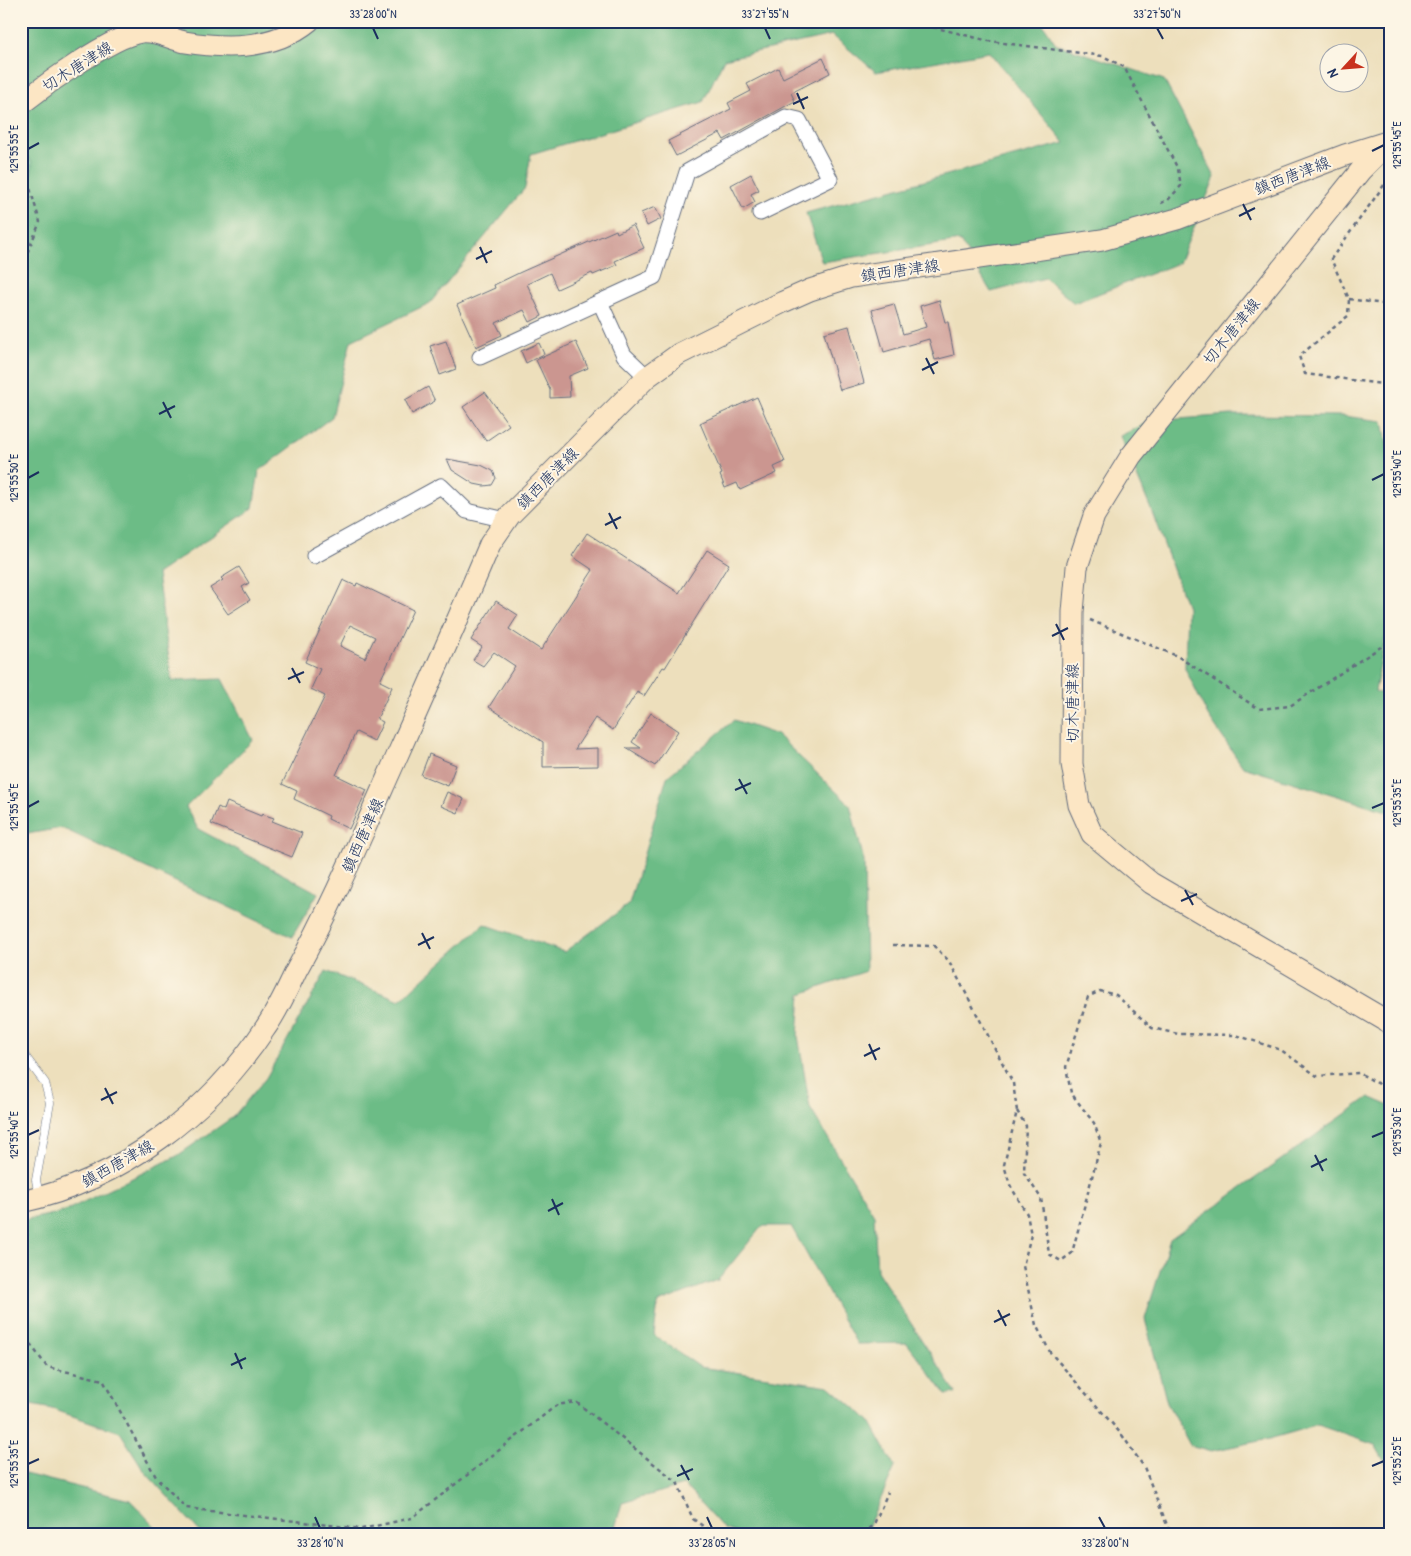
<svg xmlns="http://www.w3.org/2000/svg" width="1411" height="1556" font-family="'Patrick Hand','Klee One',sans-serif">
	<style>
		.green { fill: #86dc9f; stroke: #50867e }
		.forest { fill: #6cbc86; stroke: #447672 }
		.building { fill: #cb9690; fill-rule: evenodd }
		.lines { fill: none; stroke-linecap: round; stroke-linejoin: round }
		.lane-casing { stroke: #646d7f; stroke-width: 9 }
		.street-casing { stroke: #646d7f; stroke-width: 17 }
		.secondary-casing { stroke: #646d7f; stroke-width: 23 }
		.path { stroke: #646d7f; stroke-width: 2.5; stroke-dasharray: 4 4; stroke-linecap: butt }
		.lane { stroke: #fff; stroke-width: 8 }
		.street { stroke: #fff; stroke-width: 15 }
		.secondary { stroke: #fce6c4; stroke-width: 21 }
		.ticks { fill: none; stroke: #1b2f5e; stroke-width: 2 }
		.labels { text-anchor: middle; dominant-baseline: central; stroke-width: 4; stroke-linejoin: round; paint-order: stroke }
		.street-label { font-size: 16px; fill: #1b2f5e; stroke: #fcf5e5 }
		.neatline { fill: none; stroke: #1b2f5e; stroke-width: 2 }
		.ticks-label { font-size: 12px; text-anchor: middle; fill: #1b2f5e }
	</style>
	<rect width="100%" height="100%" fill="#fcf5e5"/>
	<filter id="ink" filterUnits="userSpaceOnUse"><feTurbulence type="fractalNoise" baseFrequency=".02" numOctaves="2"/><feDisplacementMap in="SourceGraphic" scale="10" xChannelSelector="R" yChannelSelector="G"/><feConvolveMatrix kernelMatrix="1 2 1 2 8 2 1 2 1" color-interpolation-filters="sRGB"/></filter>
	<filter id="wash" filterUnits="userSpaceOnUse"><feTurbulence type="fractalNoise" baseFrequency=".0096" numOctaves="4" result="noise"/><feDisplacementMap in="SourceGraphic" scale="20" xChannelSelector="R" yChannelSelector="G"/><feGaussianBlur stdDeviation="1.12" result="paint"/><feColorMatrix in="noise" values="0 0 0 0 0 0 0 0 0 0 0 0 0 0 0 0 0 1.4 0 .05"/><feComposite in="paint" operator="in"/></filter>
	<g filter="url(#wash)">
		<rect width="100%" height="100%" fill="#eddfbc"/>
		<!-- green -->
		<polygon class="green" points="21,149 32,162 30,201 21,206"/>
		<!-- forest -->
		<g class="forest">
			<polygon points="21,21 1041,21 1056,44 1164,80 1215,177 1179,263 1074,303 1045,278 991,292 960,241 822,262 806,213 1065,143 989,52 876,72 832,35 724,59 703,102 531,154 525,188 430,303 351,341 332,417 259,471 253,508 157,574 172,681 222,679 253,740 186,807 198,829 318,893 292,937 62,828 21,835 21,206 30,201 32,162 21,149"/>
			<polygon points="1232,415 1343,416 1383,421 1390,460 1390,614 1375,691 1390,697 1390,812 1243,767 1208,716 1185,668 1187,607 1152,512 1120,436 1151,421"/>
			<polygon points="734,720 777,735 850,805 864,861 866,971 801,994 798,1036 810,1108 874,1215 877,1271 956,1393 946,1395 907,1343 857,1344 791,1226 762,1226 718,1280 658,1303 654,1335 700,1367 829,1386 870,1421 895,1467 868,1527 852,1535 744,1535 724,1529 684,1485 622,1503 613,1535 203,1535 145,1472 120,1432 52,1409 21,1403 21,1221 63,1212 177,1156 233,1117 266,1078 326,971 400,1000 484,924 564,952 629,904 667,777"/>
			<polygon points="1369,1097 1390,1106 1390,1471 1375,1445 1318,1425 1269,1439 1211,1451 1190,1445 1167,1403 1145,1319 1170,1239"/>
			<polygon points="21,1473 130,1500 163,1535 21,1535"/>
		</g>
		<g id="blocks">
			<!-- building -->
			<g class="building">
				<polygon points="823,58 830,73 791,93 795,101 724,140 720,133 676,156 668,141 731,109 728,103 751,91 747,84 778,68 783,78"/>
				<polygon points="751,174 759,190 751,194 755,202 743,209 731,185"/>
				<polygon points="655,207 661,219 647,226 641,213"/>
				<polygon points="633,225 644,248 615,261 617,265 593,275 592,273 557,289 550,273 527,284 542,316 530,322 524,310 496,323 502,335 476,347 457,305 495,288 494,285 521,272 616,230 617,233"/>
				<polygon points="939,300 945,322 948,322 954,355 935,360 929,339 884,352 872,310 894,304 903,334 926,327 920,306"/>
				<polygon points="849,326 864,383 840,390 824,333"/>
				<polygon points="446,341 456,369 440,375 430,346"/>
				<polygon points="576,342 588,368 569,376 570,397 550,398 550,390 536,360"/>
				<polygon points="539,343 544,354 526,363 521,351"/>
				<polygon points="428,387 435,401 412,414 405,400"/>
				<polygon points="485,392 509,425 486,441 463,407"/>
				<polygon points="757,397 785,462 774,467 777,473 740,490 737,483 725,488 720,475 722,474 700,423"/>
				<polygon points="447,459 481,465 493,471 496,478 492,485 484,486 474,484 452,470"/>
				<polygon points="587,533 679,593 707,550 729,564 665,668 663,667 644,696 637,692 613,730 595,718 575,749 598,748 598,766 543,767 543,742 489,707 515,666 494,652 483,666 473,660 482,647 471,640 496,601 518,615 509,629 541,650 593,570 572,556"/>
				<polygon points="239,567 249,583 242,587 250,600 228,614 210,588 223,580 221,578"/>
				<path d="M343,580L356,586L357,583L413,610L380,681L392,687L377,719L383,722L374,741L356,732L336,775L367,790L349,829L328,819L329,816L294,799L297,791L282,784L325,696L311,689L320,669L305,662ZM350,625L375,637L365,658L340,646Z"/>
				<polygon points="651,713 678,731 655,766 626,748 641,748 632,742"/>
				<polygon points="429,754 456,765 448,786 421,775"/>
				<polygon points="447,792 464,799 458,813 441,806"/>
				<polygon points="227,802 261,816 262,814 274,818 272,821 302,833 292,857 211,824 218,807 224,810"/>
			</g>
		</g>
	</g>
	<g filter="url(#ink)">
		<use href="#blocks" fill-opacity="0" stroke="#646d7f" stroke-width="1"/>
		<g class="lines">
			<defs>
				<polyline id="lane" points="21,1051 45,1083 50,1103 36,1180 39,1196"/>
				<g id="street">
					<polyline points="600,302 624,355 647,377"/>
					<polyline points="480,357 654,277 687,172 786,117 799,120 830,179 760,213"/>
					<polyline points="314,556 441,486 467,511 506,520"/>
				</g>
				<g id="secondary">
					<path d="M21,104C45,85 112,36 141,32C156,30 171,39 185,42C226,49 275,49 309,21"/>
					<polyline points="1388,143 1361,170 1131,456 1094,516 1077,567 1073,612 1072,764 1079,805 1092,834 1151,883 1390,1023"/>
					<path d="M21,1202C122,1180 210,1112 266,1027C278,1010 287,990 296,971C328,913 354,853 381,792C418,709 455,627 490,544L510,515L647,377L679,354L783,302L810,290L851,277L1102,240L1177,219L1345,155L1390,141"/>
				</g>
			</defs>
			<!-- lane casing -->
			<use href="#lane" class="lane-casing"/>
			<!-- street casing -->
			<use href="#street" class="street-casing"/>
			<!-- secondary casing -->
			<use href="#secondary" class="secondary-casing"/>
			<!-- path -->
			<g class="path">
				<polyline points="919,21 921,24 989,41 1103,56 1124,67 1178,169 1181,186 1168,200 1161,203"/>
				<polyline points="21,158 40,222 21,268"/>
				<polyline points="1387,170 1387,181 1331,259 1349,299 1348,316 1299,356 1305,374 1390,385"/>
				<polyline points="1349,299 1390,305"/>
				<polyline points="1090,620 1177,656 1259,709 1290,706 1390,641"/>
				<polyline points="893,945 934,946 949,961 1013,1083 1017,1111 1004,1165 1010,1185 1027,1214 1031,1235 1023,1266 1036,1325 1050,1352 1122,1435 1144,1467 1171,1535"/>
				<polyline points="1017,1111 1026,1126 1024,1173 1041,1198 1049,1254 1061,1261 1072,1253 1101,1143 1094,1123 1071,1093 1066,1067 1088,997 1100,991 1116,995 1152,1028 1178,1034 1236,1035 1281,1050 1317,1076 1359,1073 1379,1084 1390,1101"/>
				<polyline points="21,1331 47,1367 103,1380 156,1477 186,1508 362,1529 412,1518 557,1405 576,1402 677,1482 693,1519 716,1535"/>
				<polyline points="864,1535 874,1524 888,1492"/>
			</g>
			<!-- lane -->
			<use href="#lane" class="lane"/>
			<!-- street -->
			<use href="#street" class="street"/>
			<!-- secondary -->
			<use href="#secondary" class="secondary"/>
		</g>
	</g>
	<!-- ticks -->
	<path class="ticks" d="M373,28L378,39M765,28L770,39M1157,28L1163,39M797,93L804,109M793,104L808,97M28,149L39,143M1372,151L1384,145M1243,204L1251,220M1239,216L1255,208M480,247L487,263M476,259L492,251M926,358L934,374M922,370L938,362M163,402L171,418M159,414L175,406M28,478L39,472M1372,480L1384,474M609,513L617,529M605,525L621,517M1056,624L1064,640M1052,636L1068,628M292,668L300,683M288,679L304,672M739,779L747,794M735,790L751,783M28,807L39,801M1372,808L1384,803M1185,890L1193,905M1181,901L1197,894M422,933L430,949M418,945L434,937M869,1044L876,1060M864,1056L880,1048M105,1088L113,1104M101,1100L117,1092M28,1135L39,1130M1372,1137L1384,1132M1315,1155L1323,1171M1311,1167L1327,1159M552,1199L559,1215M548,1211L563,1203M998,1310L1006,1326M994,1322L1010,1314M235,1353L242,1369M231,1365L246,1358M28,1464L39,1459M681,1465L689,1480M1372,1466L1384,1461M677,1476L693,1469M315,1517L320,1528M707,1517L712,1528M1099,1517L1105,1528"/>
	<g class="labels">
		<!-- street labels -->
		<g class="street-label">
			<text transform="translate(77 66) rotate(-32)">切木唐津線</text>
			<text transform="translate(1292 175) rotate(-21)">鎮西唐津線</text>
			<text transform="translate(900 270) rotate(-8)">鎮西唐津線</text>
			<text transform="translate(1231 331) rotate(-51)">切木唐津線</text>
			<text transform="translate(547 478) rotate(-45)">鎮西唐津線</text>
			<text transform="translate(1072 703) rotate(-90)">切木唐津線</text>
			<text transform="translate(362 835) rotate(-66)">鎮西唐津線</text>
			<text transform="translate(117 1163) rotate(-29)">鎮西唐津線</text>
		</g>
	</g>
	<!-- margin -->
	<rect width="1411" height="1556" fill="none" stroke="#fcf5e5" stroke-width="55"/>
	<!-- north arrow -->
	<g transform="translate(1344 68) rotate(244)"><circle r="24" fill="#fcf5e5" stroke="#a2a6af"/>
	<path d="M0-4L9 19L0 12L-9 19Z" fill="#c8321e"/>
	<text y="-8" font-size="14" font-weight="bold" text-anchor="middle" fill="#1b2f5e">N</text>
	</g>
	<rect x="28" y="28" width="1356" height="1500" class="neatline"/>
	<g class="ticks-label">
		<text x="373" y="18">33°28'00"N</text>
		<text x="765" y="18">33°27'55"N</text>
		<text x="1157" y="18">33°27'50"N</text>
		<text transform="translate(1397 145) rotate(-90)" y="4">129°55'45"E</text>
		<text transform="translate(14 149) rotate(-90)" y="4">129°55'55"E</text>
		<text transform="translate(1397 474) rotate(-90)" y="4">129°55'40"E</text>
		<text transform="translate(14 478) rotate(-90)" y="4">129°55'50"E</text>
		<text transform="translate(1397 803) rotate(-90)" y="4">129°55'35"E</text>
		<text transform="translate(14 807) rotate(-90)" y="4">129°55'45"E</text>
		<text transform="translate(1397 1132) rotate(-90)" y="4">129°55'30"E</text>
		<text transform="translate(14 1135) rotate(-90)" y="4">129°55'40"E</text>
		<text transform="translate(1397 1461) rotate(-90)" y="4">129°55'25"E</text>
		<text transform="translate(14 1464) rotate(-90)" y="4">129°55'35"E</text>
		<text x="320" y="1547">33°28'10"N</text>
		<text x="712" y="1547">33°28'05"N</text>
		<text x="1105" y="1547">33°28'00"N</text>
	</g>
</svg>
